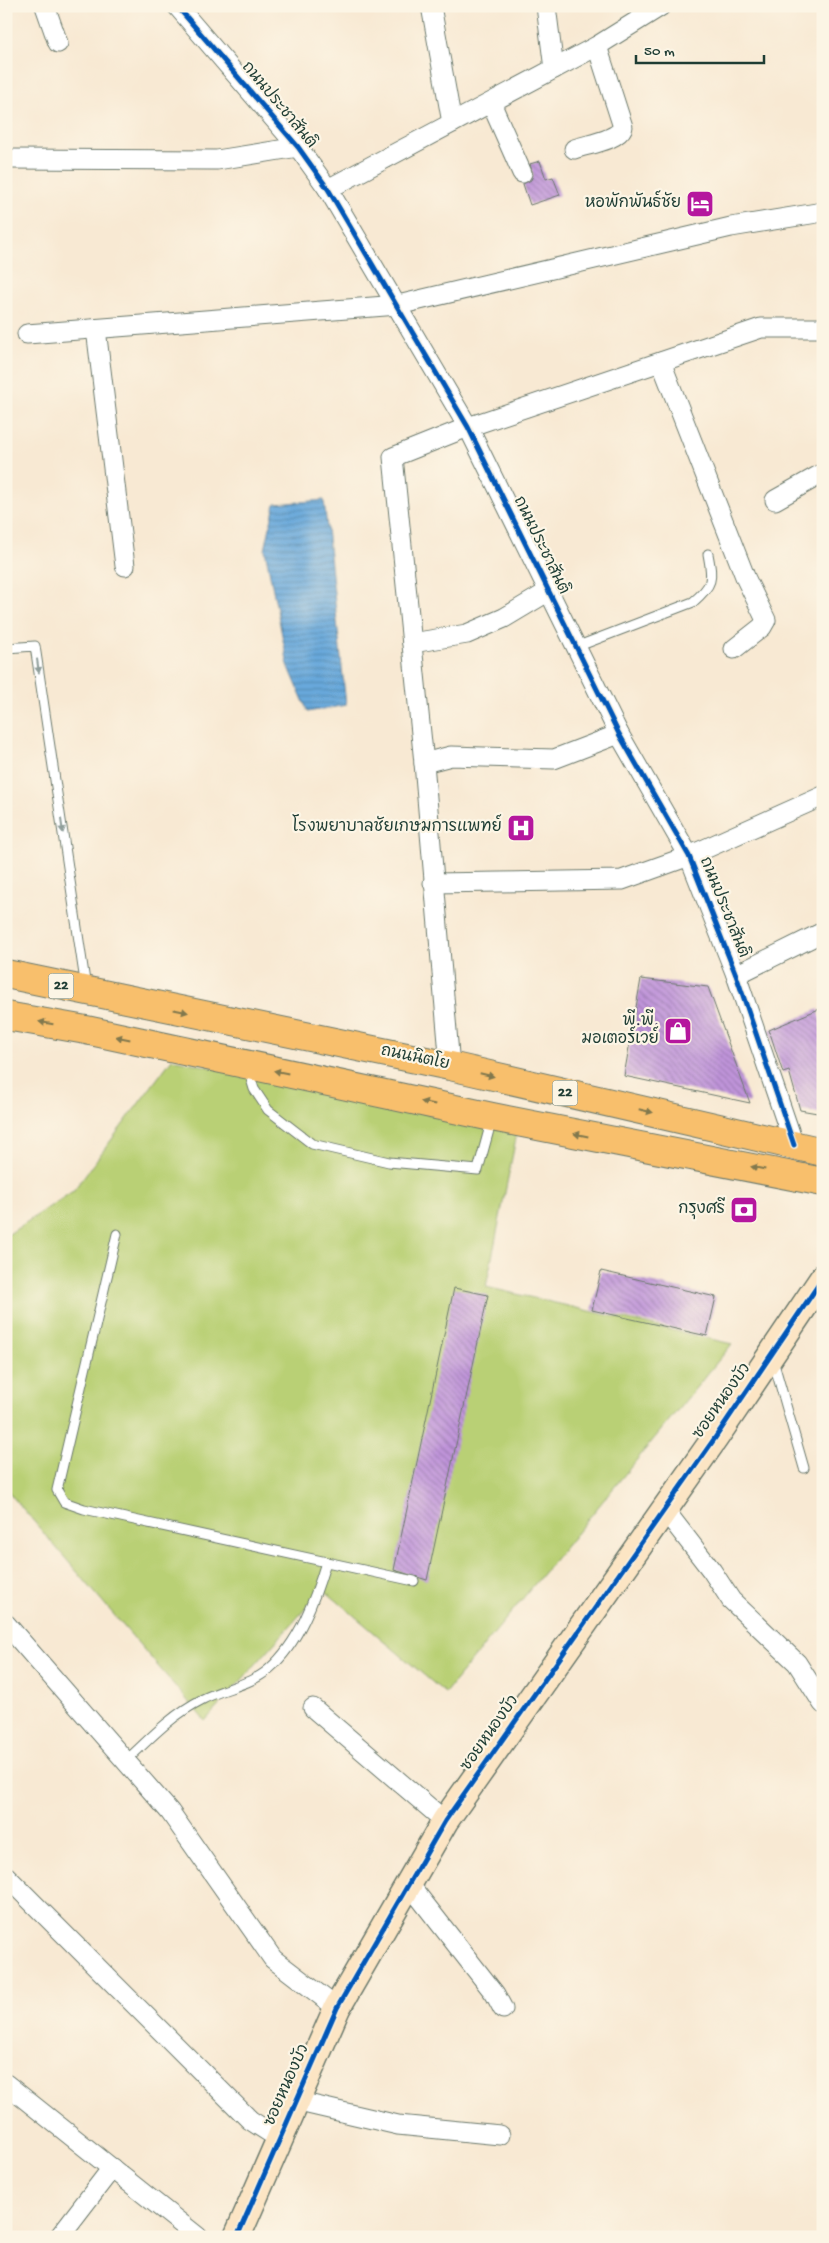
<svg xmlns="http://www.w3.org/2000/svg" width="829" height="2243" font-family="'Gochi Hand','Playpen Sans Thai',sans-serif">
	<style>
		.garden { fill: #b9d074; stroke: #6c8654 }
		.water { fill: url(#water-rules); stroke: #447288 }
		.building { fill: url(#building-back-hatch) }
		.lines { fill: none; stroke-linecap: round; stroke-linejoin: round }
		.lane-casing { stroke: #6b796c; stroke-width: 11 }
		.street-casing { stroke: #6b796c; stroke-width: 21 }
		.secondary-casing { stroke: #6b796c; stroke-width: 29 }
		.primary-casing { stroke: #6b796c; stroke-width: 30 }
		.lane { stroke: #fff; stroke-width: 9 }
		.street { stroke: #fff; stroke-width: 19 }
		.secondary { stroke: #fce5c4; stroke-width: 26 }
		.primary { stroke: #f8bf6c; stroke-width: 28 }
		.cycleway-casing { stroke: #fcf5e5; stroke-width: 8 }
		.cycleway { stroke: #0057b8; stroke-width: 5 }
		.oneway { fill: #8f9e9a }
		.oneway2 { fill: #81784d }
		.labels { text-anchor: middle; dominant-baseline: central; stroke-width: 4.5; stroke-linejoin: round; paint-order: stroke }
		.shield { fill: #fcf5e5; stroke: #617469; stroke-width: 1 }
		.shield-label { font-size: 15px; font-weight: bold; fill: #1f3d34 }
		.street-label { font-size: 16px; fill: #1f3d34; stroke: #fcf5e5 }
		.poi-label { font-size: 16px; fill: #1f3d34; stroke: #fcf5e5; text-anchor: end }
	</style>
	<defs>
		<pattern id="water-rules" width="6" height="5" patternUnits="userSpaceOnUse" patternTransform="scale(1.25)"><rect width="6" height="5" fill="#68a8db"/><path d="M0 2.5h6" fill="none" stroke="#558ab2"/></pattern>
		<pattern id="building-back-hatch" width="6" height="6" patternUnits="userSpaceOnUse" patternTransform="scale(1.25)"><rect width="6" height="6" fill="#c094da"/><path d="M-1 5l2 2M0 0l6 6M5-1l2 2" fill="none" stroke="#9b7ab2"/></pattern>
	</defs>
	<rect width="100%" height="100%" fill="#fcf5e5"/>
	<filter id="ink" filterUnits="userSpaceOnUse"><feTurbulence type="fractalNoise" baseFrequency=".02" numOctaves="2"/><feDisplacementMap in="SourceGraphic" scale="10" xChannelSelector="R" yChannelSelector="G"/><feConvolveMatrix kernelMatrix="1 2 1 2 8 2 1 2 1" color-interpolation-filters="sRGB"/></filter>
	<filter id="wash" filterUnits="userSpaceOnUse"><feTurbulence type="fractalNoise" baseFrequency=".0096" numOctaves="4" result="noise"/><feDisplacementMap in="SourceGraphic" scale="20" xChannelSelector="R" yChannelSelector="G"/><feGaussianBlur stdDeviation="1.12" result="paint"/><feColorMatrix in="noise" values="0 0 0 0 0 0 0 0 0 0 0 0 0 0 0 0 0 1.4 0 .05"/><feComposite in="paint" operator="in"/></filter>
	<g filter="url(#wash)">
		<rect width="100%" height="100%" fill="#f8e9d3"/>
		<!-- garden -->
		<polygon class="garden" points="172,1059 517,1133 486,1287 732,1344 445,1693 323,1589 205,1721 6,1489 6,1236 73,1191"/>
		<!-- water -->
		<polygon class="water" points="324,500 346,705 308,712 288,665 265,550 275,504"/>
		<g id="blocks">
			<!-- building -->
			<g class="building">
				<polygon points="540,161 546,179 553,177 560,195 530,205 523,184 531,180 533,175 530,164"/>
				<polygon points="641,979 708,987 750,1103 624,1076"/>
				<polygon points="819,1009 823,1036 823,1114 800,1110 789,1071 783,1073 769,1030"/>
				<polygon points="601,1271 716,1297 707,1336 592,1310"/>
				<polygon points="454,1288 488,1295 427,1580 394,1570"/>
			</g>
		</g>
	</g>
	<g filter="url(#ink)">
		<use href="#blocks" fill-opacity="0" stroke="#6b796c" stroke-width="1"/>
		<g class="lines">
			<defs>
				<g id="lane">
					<path d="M576,647L693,602C713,585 713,580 708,554"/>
					<polyline points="6,648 35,646 86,988"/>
					<polyline points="248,1069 254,1089 268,1110 312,1144 389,1162 478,1170 492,1119"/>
					<polyline points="117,1234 57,1490 64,1502 84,1509 414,1581"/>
					<polyline points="773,1360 804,1468"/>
					<path d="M126,1761C150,1738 173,1714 203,1699C224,1688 251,1685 269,1669C299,1643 315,1599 326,1562"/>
				</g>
				<g id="street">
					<polyline points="45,6 58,43"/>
					<polyline points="177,6 298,147 328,189 468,427 619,734 689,856 736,975 794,1145"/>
					<polyline points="431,6 452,123"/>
					<polyline points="546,6 554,69"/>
					<polyline points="491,103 522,173"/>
					<path d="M574,149C588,144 617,141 623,127L597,46"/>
					<polyline points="6,159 217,160 298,147"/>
					<polyline points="328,189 597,46 661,6"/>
					<polyline points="96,329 125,566"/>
					<polyline points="27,334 398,305 731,227 823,212"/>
					<polyline points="661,362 746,579 766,620 762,627 734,649"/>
					<polyline points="775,500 823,473"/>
					<polyline points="412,643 467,634 504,618 549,591"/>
					<polyline points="424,763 451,756 554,759 619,734"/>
					<polyline points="433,883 622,880 689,856 823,796"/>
					<polyline points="736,975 823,932"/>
					<polyline points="450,1066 424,763 393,457 468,427 761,328 823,328"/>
					<polyline points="664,1509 712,1571 731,1600 797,1663 823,1704"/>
					<polyline points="6,1624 170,1812 273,1959 337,2008"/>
					<polyline points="313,1708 445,1821"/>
					<polyline points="6,1876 250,2120 278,2138"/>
					<polyline points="409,1884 495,1994 503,2009"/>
					<polyline points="6,2084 198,2237"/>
					<polyline points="295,2101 398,2125 500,2135"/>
					<polyline points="59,2237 112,2168"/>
				</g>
				<polyline id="secondary" points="237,2237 337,2008 445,1821 715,1438 823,1278"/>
				<g id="primary">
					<polyline points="6,974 450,1066 823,1152"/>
					<polyline points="6,1016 86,1030 492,1117 823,1182"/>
				</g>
			</defs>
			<!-- lane casing -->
			<use href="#lane" class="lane-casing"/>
			<!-- street casing -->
			<use href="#street" class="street-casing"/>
			<!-- secondary casing -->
			<use href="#secondary" class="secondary-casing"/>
			<!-- primary casing -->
			<use href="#primary" class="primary-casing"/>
			<!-- lane -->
			<use href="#lane" class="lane"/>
			<!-- street -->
			<use href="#street" class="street"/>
			<!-- secondary -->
			<use href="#secondary" class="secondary"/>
			<!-- primary -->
			<use href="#primary" class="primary"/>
			<defs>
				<g id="cycleway">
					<polyline points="177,6 298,147 328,189 468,427 619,734 689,856 736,975 794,1145"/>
					<polyline points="237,2237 337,2008 445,1821 715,1438 823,1278"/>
				</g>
			</defs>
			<!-- cycleway casing -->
			<use href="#cycleway" class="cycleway-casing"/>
			<!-- cycleway -->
			<use href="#cycleway" class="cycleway"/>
		</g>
		<!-- one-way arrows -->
		<defs><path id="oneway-solid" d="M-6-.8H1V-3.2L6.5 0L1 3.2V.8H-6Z" transform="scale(1.25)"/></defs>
		<g class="oneway">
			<use href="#oneway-solid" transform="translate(38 666) rotate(82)"/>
			<use href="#oneway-solid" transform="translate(62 826) rotate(82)"/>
		</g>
		<g class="oneway2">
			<use href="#oneway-solid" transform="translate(181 1011) rotate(12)"/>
			<use href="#oneway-solid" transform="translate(46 1023) rotate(-170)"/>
			<use href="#oneway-solid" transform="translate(123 1038) rotate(-168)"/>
			<use href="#oneway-solid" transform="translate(281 1072) rotate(-169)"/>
			<use href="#oneway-solid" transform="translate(487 1075) rotate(13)"/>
			<use href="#oneway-solid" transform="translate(428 1103) rotate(-168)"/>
			<use href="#oneway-solid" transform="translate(646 1111) rotate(13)"/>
			<use href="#oneway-solid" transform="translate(581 1135) rotate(-169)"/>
			<use href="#oneway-solid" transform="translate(758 1168) rotate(-169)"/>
		</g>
	</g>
	<!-- icons -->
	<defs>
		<symbol id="hotel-square" viewBox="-11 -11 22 22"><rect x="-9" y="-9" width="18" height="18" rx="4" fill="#b5179e" stroke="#fcf5e5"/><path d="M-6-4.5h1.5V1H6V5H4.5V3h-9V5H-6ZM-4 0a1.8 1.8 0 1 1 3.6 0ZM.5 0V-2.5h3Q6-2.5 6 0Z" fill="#fff"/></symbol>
		<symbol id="hospital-square" viewBox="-11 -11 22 22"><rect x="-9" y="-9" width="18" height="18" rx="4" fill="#b5179e" stroke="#fcf5e5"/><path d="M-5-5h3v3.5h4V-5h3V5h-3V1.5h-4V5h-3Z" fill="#fff"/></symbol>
		<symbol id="shop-square" viewBox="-11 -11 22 22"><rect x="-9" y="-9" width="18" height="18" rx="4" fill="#b5179e" stroke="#fcf5e5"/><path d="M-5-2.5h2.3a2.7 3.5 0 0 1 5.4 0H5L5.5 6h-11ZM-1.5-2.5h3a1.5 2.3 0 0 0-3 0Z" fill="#fff"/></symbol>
		<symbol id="bank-square" viewBox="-11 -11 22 22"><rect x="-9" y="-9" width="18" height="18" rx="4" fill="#b5179e" stroke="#fcf5e5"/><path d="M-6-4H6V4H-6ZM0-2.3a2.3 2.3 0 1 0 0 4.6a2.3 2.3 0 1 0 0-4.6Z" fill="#fff"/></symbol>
	</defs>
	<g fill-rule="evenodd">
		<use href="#hotel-square" x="684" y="188" width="32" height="32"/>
		<use href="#hospital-square" x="505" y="812" width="32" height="32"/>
		<use href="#shop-square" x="662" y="1015" width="32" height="32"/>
		<use href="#bank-square" x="728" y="1194" width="32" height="32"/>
	</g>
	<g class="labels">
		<!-- shield labels -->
		<g class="shield">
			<rect x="48.5" y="973.5" width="25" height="25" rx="4"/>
			<rect x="552.5" y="1080.5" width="25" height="25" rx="4"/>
		</g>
		<g class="shield-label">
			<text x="61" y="986">22</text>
			<text x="565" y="1093">22</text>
		</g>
		<!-- street labels -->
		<g class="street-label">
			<text transform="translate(278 106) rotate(50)">ถนนประชาสันติ</text>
			<text transform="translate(540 546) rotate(64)">ถนนประชาสันติ</text>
			<text transform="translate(723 908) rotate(68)">ถนนประชาสันติ</text>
			<text transform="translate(415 1059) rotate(12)">ถนนนิตโย</text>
			<text transform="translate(723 1402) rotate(-55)">ซอยหนองบัว</text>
			<text transform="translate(491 1734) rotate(-55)">ซอยหนองบัว</text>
			<text transform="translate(288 2086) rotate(-66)">ซอยหนองบัว</text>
		</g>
		<!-- poi labels -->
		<g class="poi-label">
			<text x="681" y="204">หอพักพันธ์ชัย</text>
			<text x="502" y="828">โรงพยาบาลชัยเกษมการแพทย์</text>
			<text x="659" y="1022">พี.พี.<tspan x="659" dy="18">มอเตอร์เวย์</tspan></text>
			<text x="725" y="1210">กรุงศรี</text>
		</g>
	</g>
	<!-- margin -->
	<rect width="829" height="2243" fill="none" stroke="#fcf5e5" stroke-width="25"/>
	<!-- scale -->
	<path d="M636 55v8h128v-8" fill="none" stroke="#1f3d34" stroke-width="2.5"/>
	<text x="644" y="55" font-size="15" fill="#1f3d34" stroke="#fcf5e5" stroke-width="4" paint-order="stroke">50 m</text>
</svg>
